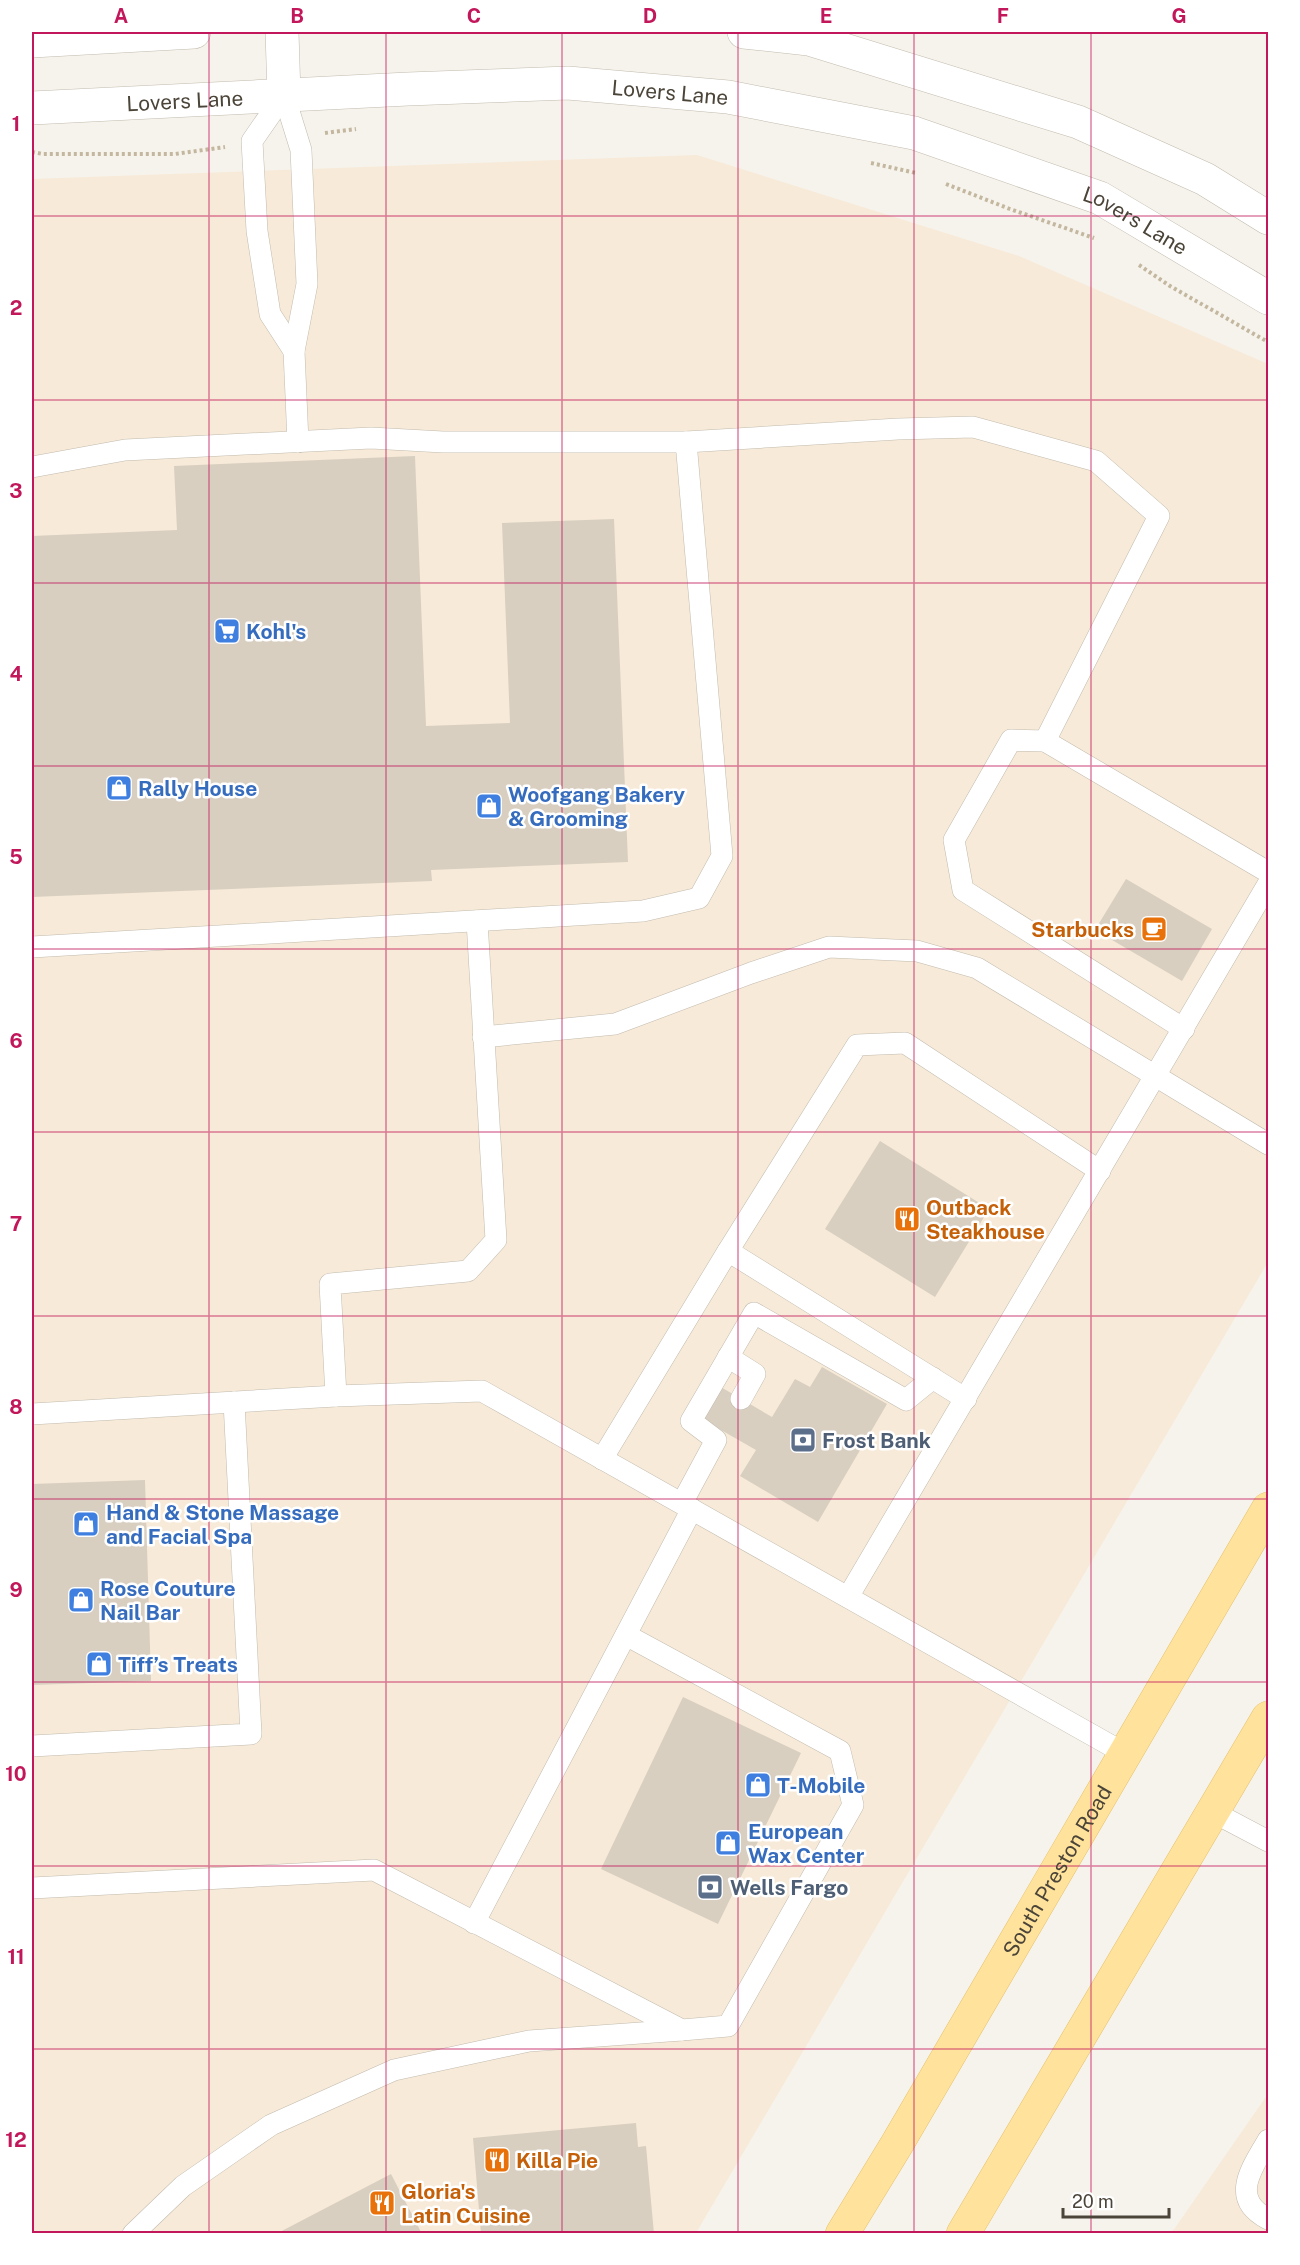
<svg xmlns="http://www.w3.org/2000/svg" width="1300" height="2265" font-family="'Public Sans',sans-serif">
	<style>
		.commercial { fill: #f7ead8 }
		.building { fill: #d8cfc1 }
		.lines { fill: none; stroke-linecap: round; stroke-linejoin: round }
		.service-casing { stroke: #c2bbae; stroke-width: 22 }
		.tertiary-casing { stroke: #c2bbae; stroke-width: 34 }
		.primary-casing { stroke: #e6c16a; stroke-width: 34 }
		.path { stroke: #c4b79f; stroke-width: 4; stroke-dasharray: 3 3; stroke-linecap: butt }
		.service { stroke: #fff; stroke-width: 21 }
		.tertiary { stroke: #fff; stroke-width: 33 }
		.primary { stroke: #ffe39c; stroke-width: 33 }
		.grid { fill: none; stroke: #c2185b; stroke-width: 1.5; stroke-opacity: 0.55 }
		.labels { text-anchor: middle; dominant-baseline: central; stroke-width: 5; stroke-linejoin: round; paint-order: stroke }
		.street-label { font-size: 21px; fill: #4b4439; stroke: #fff }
		.shop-label { font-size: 21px; font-weight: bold; fill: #366cbe; stroke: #fff; text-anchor: start }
		.food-label { font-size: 21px; font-weight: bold; fill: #c56008; stroke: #fff; text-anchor: start }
		.service-label { font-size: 21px; font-weight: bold; fill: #4e5e75; stroke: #fff; text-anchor: start }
		.neatline { fill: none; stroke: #c2185b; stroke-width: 2 }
		.grid-label { font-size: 20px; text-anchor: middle; font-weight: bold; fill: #c2185b }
	</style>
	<rect width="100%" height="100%" fill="#f6f3ec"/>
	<!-- commercial -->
	<g class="commercial">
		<polygon points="697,155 1019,256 1268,364 1268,1262 696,2233 32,2233 32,179"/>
		<polygon points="1268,2094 1268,2233 1169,2234 1175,2228"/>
	</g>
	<!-- building -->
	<g class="building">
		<polygon points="415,456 426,726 510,723 502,523 614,519 628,862 431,870 432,881 32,897 32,536 177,530 174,466"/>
		<polygon points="1126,879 1212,929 1182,981 1095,930"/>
		<polygon points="880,1141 989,1209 935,1297 825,1229"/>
		<polygon points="822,1367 887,1404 818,1522 740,1476 756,1450 700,1418 719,1386 772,1417 795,1379 810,1387"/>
		<polygon points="145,1480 151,1681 32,1685 32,1484"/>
		<polygon points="683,1697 801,1753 718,1924 601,1869"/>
		<polygon points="636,2123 638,2147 646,2146 654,2234 481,2234 473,2138"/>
		<polygon points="391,2174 422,2234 276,2234"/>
	</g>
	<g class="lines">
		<defs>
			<g id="service">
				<polyline points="284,95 301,150 307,284 294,351 298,442"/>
				<polyline points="284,95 252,141 257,231 270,314 294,351"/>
				<polyline points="32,467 125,450 371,438 443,442 686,442 898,429 973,427 1096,461 1159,516 1045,741 1268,872"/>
				<polyline points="1045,741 1011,740 954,840 963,890 1184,1029"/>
				<polyline points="32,947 643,911 699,898 722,856 686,442"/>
				<polyline points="483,1037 615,1024 751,973 829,947 917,951 977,968 1268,1144"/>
				<polyline points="728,1251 857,1045 905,1043 1100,1171"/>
				<polyline points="728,1357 755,1374 741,1399"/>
				<polyline points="336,1396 330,1284 468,1271 496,1240 477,921"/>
				<polyline points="32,1414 336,1396 482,1391 1124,1753"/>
				<polyline points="602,1459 728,1251 966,1399"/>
				<polyline points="682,1503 716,1440 691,1421 754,1313 906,1400 933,1378"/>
				<polyline points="848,1597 1268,884"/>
				<polyline points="32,1746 251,1734 234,1402"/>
				<polyline points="1213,1812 1268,1841"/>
				<polyline points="32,1888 374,1870 682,2030 728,2026 853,1805 840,1751 626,1635"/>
				<polyline points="474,1923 692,1509"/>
				<path d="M1268,2140C1253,2167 1228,2198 1268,2219"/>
				<polyline points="133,2234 183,2186 271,2125 394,2070 529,2041 682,2030"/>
			</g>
			<g id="tertiary">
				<polyline points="282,32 284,95"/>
				<polyline points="744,32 809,39 1078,122 1205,179 1268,218"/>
				<polyline points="32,41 194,32"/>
				<path id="s1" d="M32,108L408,89L568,83L728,97L914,133L1100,198L1268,298"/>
			</g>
			<g id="primary">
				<path id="s2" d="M842,2234L897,2144L1268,1509"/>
				<polyline points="963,2234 1268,1718"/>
			</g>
		</defs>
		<!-- service casing -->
		<use href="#service" class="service-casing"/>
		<!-- tertiary casing -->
		<use href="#tertiary" class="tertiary-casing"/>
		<!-- primary casing -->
		<use href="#primary" class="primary-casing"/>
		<!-- path -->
		<g class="path">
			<polyline points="325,133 356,129"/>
			<polyline points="32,152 43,154 175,154 225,147"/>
			<polyline points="871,163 916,173"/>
			<polyline points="946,184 1010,209 1094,238"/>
			<polyline points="1139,265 1170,286 1268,342"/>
		</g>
		<!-- service -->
		<use href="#service" class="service"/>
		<!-- tertiary -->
		<use href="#tertiary" class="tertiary"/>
		<!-- primary -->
		<use href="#primary" class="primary"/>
	</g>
	<!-- grid -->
	<path class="grid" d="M209,32V2234M386,32V2234M562,32V2234M738,32V2234M914,32V2234M1091,32V2234M32,216H1268M32,400H1268M32,583H1268M32,766H1268M32,949H1268M32,1132H1268M32,1316H1268M32,1499H1268M32,1682H1268M32,1866H1268M32,2049H1268"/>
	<!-- icons -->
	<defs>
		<symbol id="supermarket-square" viewBox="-11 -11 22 22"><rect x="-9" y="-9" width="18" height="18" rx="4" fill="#3f7fe0" stroke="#fff"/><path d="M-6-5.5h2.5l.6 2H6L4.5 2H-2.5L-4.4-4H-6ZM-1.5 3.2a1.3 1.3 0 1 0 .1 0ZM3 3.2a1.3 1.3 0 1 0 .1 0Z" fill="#fff"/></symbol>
		<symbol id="shop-square" viewBox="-11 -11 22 22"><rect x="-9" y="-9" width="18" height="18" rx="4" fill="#3f7fe0" stroke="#fff"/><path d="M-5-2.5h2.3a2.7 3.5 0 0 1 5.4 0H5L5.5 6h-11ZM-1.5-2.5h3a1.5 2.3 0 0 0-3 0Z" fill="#fff"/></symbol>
		<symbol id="cafe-square" viewBox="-11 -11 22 22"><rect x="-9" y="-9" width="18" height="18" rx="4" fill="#e8710a" stroke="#fff"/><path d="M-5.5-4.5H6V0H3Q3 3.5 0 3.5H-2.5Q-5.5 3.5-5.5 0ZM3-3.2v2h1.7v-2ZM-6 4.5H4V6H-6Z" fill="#fff"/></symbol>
		<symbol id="restaurant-square" viewBox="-11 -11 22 22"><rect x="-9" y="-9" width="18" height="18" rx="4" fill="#e8710a" stroke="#fff"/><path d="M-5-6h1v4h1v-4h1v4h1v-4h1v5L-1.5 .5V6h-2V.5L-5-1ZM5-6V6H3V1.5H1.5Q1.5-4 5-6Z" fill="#fff"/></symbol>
		<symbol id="bank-square" viewBox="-11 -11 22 22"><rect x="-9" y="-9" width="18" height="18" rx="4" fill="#5c6f8a" stroke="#fff"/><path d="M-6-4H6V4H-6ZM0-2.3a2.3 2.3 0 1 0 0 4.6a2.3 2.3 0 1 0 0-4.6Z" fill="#fff"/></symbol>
	</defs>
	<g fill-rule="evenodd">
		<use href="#supermarket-square" x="212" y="616" width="30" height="30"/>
		<use href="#shop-square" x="104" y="773" width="30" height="30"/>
		<use href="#shop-square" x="474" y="791" width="30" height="30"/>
		<use href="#cafe-square" x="1139" y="914" width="30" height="30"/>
		<use href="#restaurant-square" x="892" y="1204" width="30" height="30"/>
		<use href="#bank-square" x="788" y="1425" width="30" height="30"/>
		<use href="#shop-square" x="71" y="1509" width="30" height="30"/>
		<use href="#shop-square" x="66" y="1585" width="30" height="30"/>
		<use href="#shop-square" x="84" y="1649" width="30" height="30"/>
		<use href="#shop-square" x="743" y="1770" width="30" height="30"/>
		<use href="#shop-square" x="713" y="1828" width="30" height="30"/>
		<use href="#bank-square" x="695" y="1872" width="30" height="30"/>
		<use href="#restaurant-square" x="482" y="2145" width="30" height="30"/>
		<use href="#restaurant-square" x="367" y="2188" width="30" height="30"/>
	</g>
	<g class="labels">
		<!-- street labels -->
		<g class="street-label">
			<text stroke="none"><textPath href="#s1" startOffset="639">Lovers Lane</textPath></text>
			<text stroke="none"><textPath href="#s1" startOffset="153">Lovers Lane</textPath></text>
			<text stroke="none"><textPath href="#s1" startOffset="1125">Lovers Lane</textPath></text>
			<text stroke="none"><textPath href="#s2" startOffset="422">South Preston Road</textPath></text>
		</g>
		<!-- shop labels -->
		<g class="shop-label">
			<text x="246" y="631">Kohl's</text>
			<text x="138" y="788">Rally House</text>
			<text x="508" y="794">Woofgang Bakery<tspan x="508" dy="24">&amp; Grooming</tspan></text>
			<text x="106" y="1512">Hand &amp; Stone Massage<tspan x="106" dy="24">and Facial Spa</tspan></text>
			<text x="100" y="1588">Rose Couture<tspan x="100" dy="24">Nail Bar</tspan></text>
			<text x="118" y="1664">Tiff’s Treats</text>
			<text x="777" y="1785">T-Mobile</text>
			<text x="748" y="1831">European<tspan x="748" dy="24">Wax Center</tspan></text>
		</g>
		<!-- food labels -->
		<g class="food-label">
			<text x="1134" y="929" text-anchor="end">Starbucks</text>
			<text x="926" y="1207">Outback<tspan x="926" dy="24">Steakhouse</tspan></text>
			<text x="516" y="2160">Killa Pie</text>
			<text x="401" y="2191">Gloria's<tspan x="401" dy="24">Latin Cuisine</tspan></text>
		</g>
		<!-- service labels -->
		<g class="service-label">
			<text x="822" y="1440">Frost Bank</text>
			<text x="730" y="1887">Wells Fargo</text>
		</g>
	</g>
	<!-- border -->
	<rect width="1300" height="2265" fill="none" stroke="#ffffff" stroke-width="66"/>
	<!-- scale -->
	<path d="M1063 2208v9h106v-9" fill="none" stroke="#4b4439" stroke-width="3"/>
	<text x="1072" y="2208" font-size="18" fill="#4b4439" stroke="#ffffff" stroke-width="4.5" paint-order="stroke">20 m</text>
	<rect x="33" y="33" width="1234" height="2199" class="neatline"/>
	<g class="grid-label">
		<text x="121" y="23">A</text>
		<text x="297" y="23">B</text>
		<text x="474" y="23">C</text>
		<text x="650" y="23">D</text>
		<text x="826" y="23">E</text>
		<text x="1003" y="23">F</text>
		<text x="1179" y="23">G</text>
		<text x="16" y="131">1</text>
		<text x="16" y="315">2</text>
		<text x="16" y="498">3</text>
		<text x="16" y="681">4</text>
		<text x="16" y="864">5</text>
		<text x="16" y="1048">6</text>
		<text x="16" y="1231">7</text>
		<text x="16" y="1414">8</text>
		<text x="16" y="1597">9</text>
		<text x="16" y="1781">10</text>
		<text x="16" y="1964">11</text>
		<text x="16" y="2147">12</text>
	</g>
</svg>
